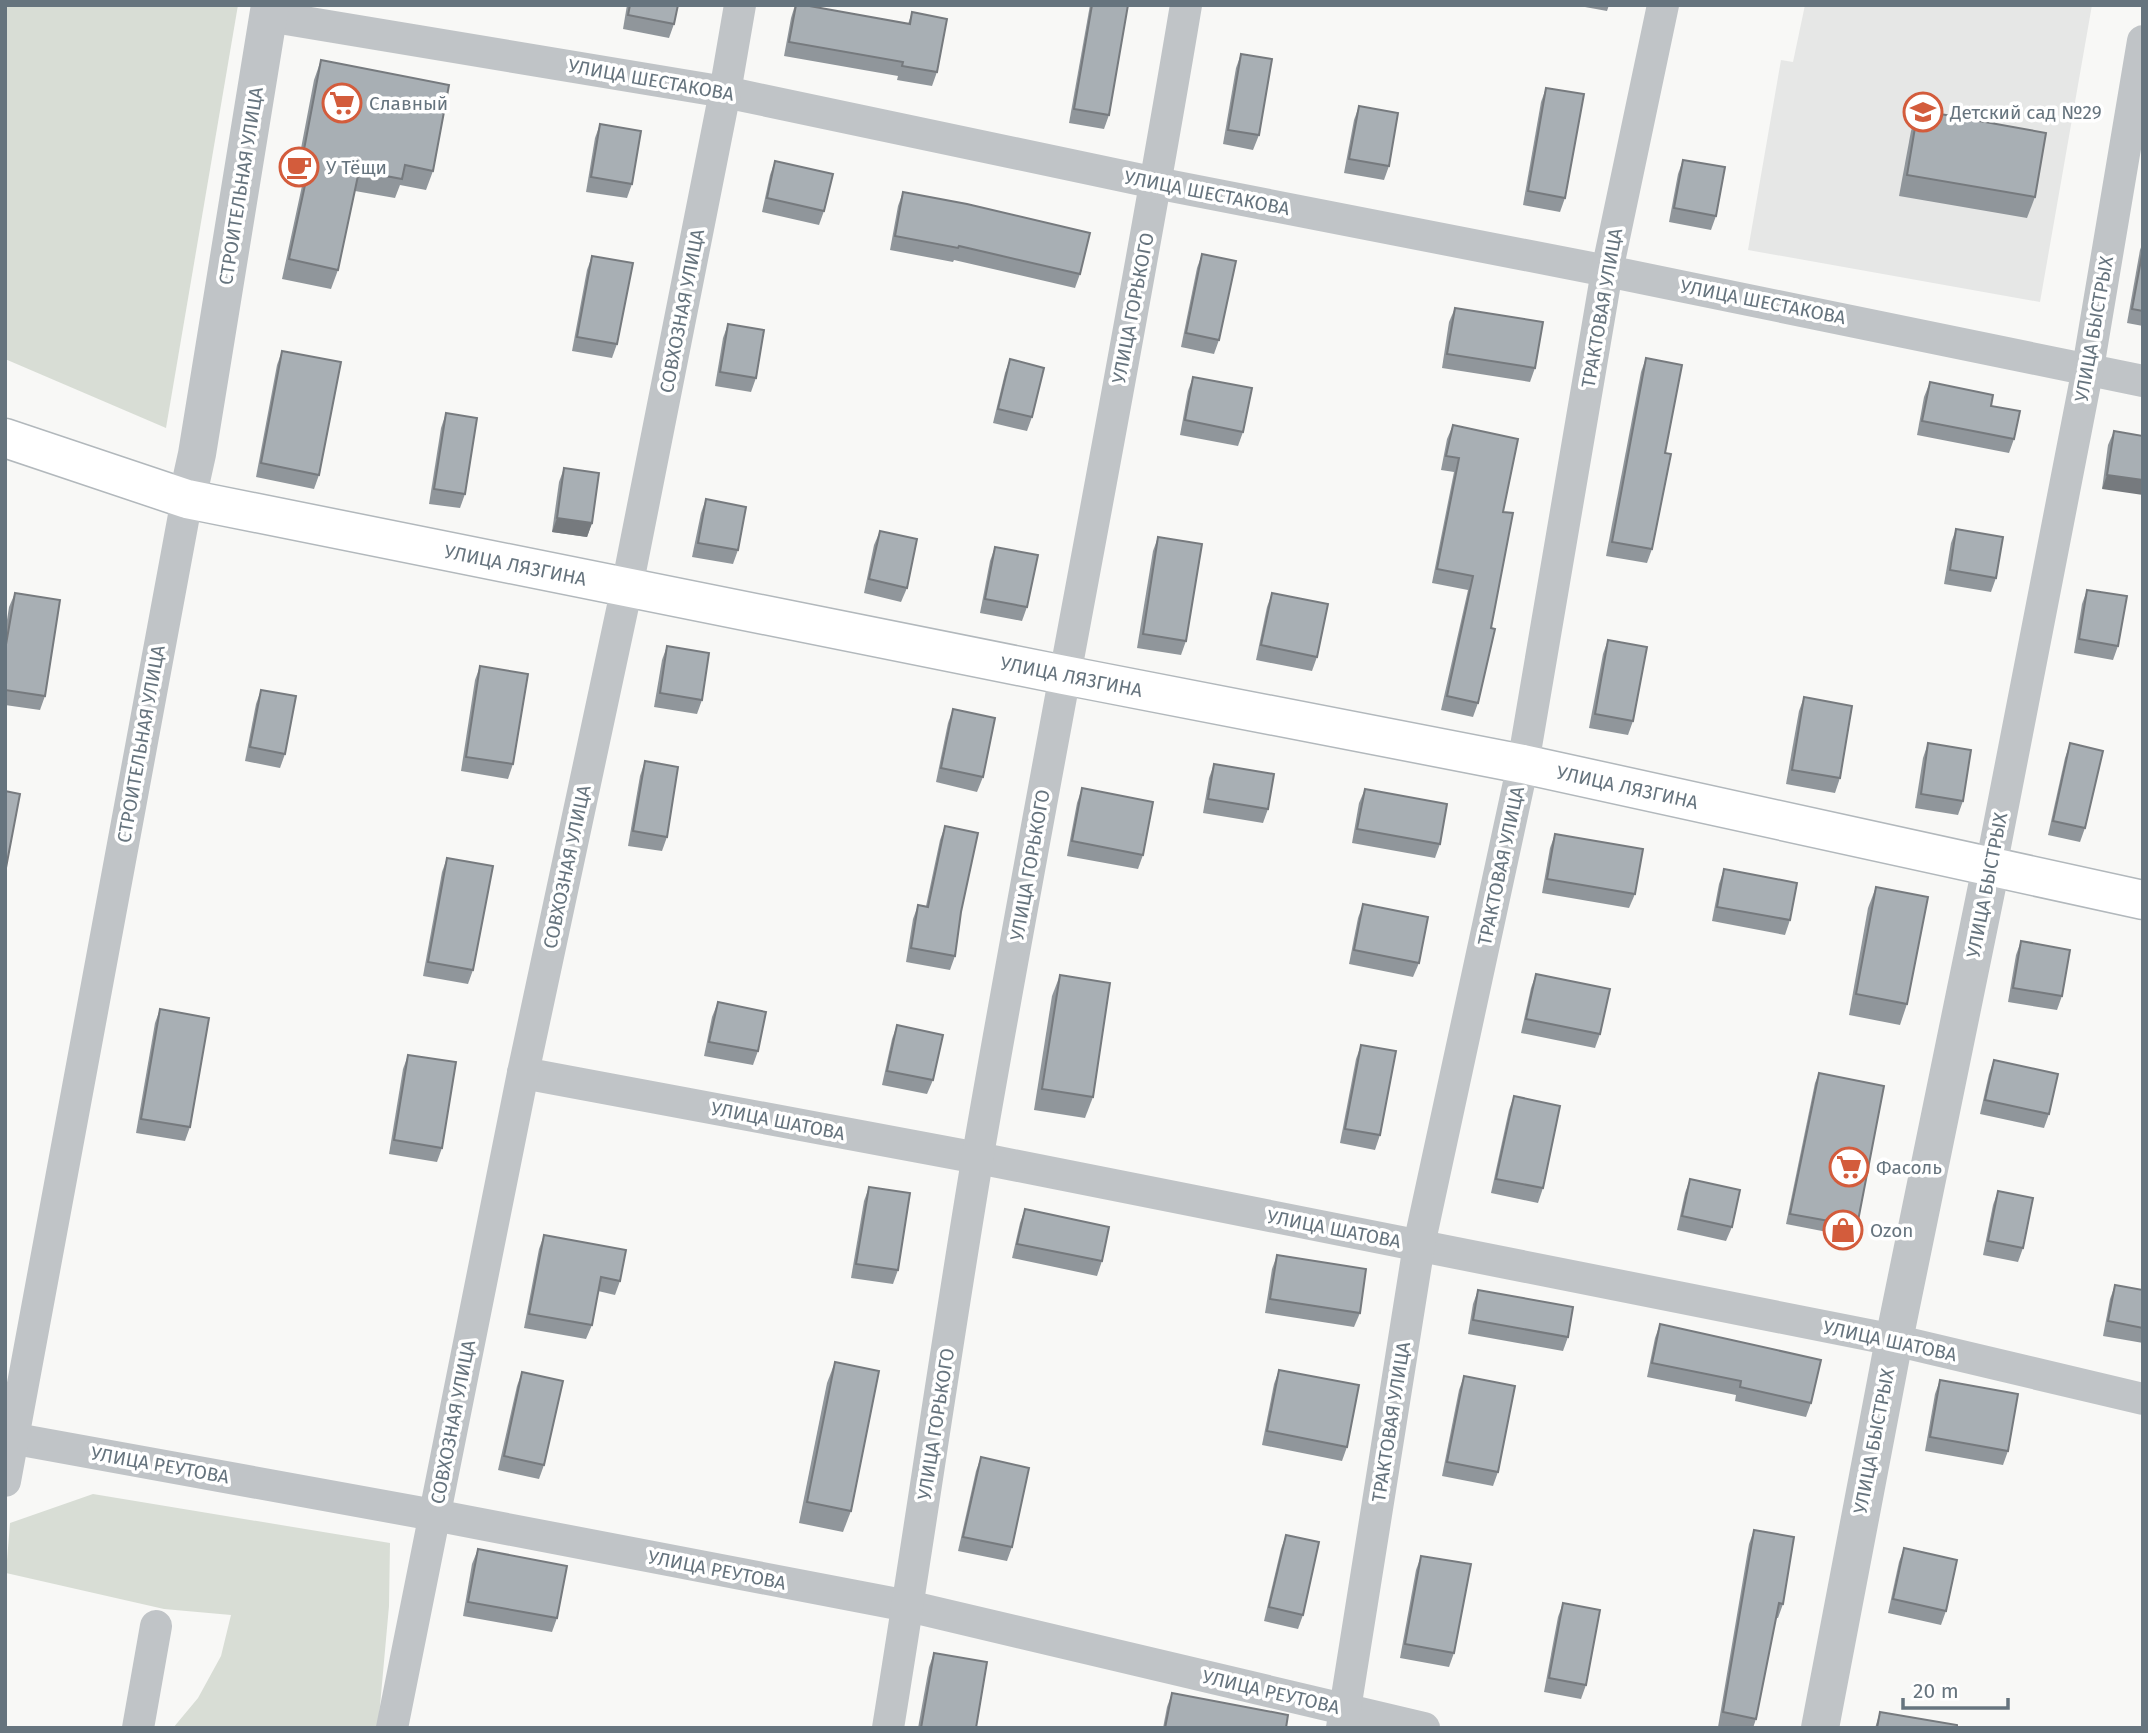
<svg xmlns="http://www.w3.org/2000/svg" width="2148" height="1733" font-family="'Fira Sans',sans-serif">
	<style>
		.built { fill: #e6e7e6 }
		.green { fill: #d8ddd5 }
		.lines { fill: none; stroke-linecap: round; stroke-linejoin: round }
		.secondary-casing { stroke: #b2b8bc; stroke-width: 41 }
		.minor { stroke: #c0c4c7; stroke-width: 32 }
		.tertiary { stroke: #c0c4c7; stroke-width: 38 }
		.secondary { stroke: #fff; stroke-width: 38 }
		.wall { fill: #90969b }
		.shaded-wall { fill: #767a7e }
		.building { fill: #a8afb4; stroke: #767a7e; stroke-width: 2 }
		.labels { text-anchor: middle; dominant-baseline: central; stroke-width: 7; stroke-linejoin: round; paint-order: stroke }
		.street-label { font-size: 19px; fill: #66747e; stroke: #fff }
		.poi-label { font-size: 19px; fill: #66747e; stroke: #fff; text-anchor: start }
	</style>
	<rect width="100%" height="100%" fill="#f8f8f6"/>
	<!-- built -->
	<polygon class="built" points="1805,5 2092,5 2040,302 1748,250 1781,60 1793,62"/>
	<!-- green -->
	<g class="green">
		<polygon points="5,5 238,5 166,428 5,359"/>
		<polygon points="93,1494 390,1543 389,1606 378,1728 173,1728 198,1698 221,1656 231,1615 164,1609 6,1573 10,1523"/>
	</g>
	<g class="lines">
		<defs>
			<g id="secondary">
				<path id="s1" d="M5,438L187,499L1064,675L1523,764L2143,900"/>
			</g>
		</defs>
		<!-- secondary casing -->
		<use href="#secondary" class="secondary-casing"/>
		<!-- minor -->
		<g class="minor">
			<polyline points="268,16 725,92 1156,183 1607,271 2143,381"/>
			<polyline points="1991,867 2088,368 2143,41"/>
			<polyline points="523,1073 978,1158 1894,1340 2143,1399"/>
			<polyline points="5,1437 434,1515 908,1606 1424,1728"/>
			<polyline points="5,1481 187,499"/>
			<polyline points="138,1728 156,1626"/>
			<polyline points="392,1728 523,1073 627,587 725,92 740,5"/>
			<path d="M888,1728C919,1537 946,1346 978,1155C1044,771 1122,389 1186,5"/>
			<polyline points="1342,1728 1419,1245 1523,764 1607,271 1663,5"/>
		</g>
		<!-- tertiary -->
		<g class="tertiary">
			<polyline points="187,499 197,454 270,5"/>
			<polyline points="1820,1728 1894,1340 1991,867"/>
		</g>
		<!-- secondary -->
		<use href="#secondary" class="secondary"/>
	</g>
	<!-- wall -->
	<g class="wall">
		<polygon points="627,5 678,5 674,24 669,38 623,29"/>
		<polygon points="795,5 908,24 912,12 937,72 932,86 897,80 898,76 784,56 791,18"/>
		<polygon points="1090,5 1128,5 1109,115 1104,129 1069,123"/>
		<polygon points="1574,5 1609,5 1607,11"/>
		<polygon points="1241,54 1259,135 1253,150 1223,144 1236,68"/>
		<polygon points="321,60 433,171 426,190 400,185 395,198 355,191 338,270 331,289 282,279 303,181 295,180 314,80"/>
		<polygon points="1546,88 1565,198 1560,212 1523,205 1541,102"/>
		<polygon points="1359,106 1389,166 1384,180 1344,173 1354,120"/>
		<polygon points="1918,110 2035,197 2027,218 1899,196 1911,131"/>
		<polygon points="600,124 632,184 627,198 586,192 595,138"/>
		<polygon points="1683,160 1716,216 1711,230 1669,222 1678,174"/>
		<polygon points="775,161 824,211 819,225 762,212 770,175"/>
		<polygon points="903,192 1080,274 1075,288 954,260 953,262 890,250 898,206"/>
		<polygon points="2143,242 2143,326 2127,323 2140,250"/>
		<polygon points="1202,254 1219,340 1214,354 1181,347 1197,268"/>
		<polygon points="592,256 617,344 612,358 572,351 587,270"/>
		<polygon points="1455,308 1535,368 1530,382 1442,368 1449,322"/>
		<polygon points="728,324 756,378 751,392 715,386 723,338"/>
		<polygon points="282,351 319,475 314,489 256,477 277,365"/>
		<polygon points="1646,358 1665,453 1652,549 1647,563 1606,556 1641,372"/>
		<polygon points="1010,359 1032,417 1027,431 993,423 1005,373"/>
		<polygon points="1193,377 1243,432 1238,446 1180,435 1188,391"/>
		<polygon points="1930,382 1991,406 2014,439 2009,453 1917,435 1924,397"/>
		<polygon points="446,413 465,494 460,508 429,504 441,428"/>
		<polygon points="1453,425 1503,512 1491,628 1478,703 1473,717 1441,710 1468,590 1432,583 1454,472 1441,470 1447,439"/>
		<polygon points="2114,431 2143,436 2102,489 2108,445"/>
		<polygon points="564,468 592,523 587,537 552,532 559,482"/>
		<polygon points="706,499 738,550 733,564 692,557 701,513"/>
		<polygon points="1956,529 1996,578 1991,592 1944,584 1951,543"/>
		<polygon points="880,531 907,588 901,602 864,593 874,545"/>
		<polygon points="1158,537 1186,641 1181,655 1137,648 1153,551"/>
		<polygon points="995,547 1027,607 1022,621 980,613 990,561"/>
		<polygon points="2087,590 2118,646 2113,660 2074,653 2082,604"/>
		<polygon points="15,593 45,696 40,710 5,705 5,633 9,607"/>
		<polygon points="1272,593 1317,657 1312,671 1256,660 1267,607"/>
		<polygon points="1608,640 1633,721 1628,735 1589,728 1603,654"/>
		<polygon points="667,646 702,700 697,714 654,707 662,660"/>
		<polygon points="480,666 513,764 508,779 461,771 475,680"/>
		<polygon points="261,690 285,754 280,768 245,761 256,704"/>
		<polygon points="1804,697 1840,778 1835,793 1786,784 1799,711"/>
		<polygon points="953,709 983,777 977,792 936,782 948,723"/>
		<polygon points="1928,743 1963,801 1958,815 1915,808 1923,758"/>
		<polygon points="2070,743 2085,828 2080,842 2048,835 2065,758"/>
		<polygon points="645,761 667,837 662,851 628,846 640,776"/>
		<polygon points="1214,764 1268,809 1263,823 1203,813 1209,778"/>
		<polygon points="1082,788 1143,855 1138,869 1067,856 1077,803"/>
		<polygon points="1365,789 1440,844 1435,858 1352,843 1359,803"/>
		<polygon points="945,826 961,912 955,956 950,970 906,962 913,919 918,905 926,906 940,840"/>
		<polygon points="1555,834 1635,894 1629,908 1542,893 1550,848"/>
		<polygon points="447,858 473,970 468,984 423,976 442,872"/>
		<polygon points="1724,869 1790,920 1785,935 1712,921 1719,884"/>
		<polygon points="1876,887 1907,1004 1900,1025 1849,1015 1868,908"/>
		<polygon points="1363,904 1419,963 1413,977 1349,964 1358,918"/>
		<polygon points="2021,941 2062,996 2057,1010 2008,1002 2016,955"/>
		<polygon points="1536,974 1600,1034 1595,1048 1521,1033 1531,988"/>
		<polygon points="1060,975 1093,1097 1085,1118 1034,1110 1052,996"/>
		<polygon points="718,1002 758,1051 753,1065 704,1056 712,1017"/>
		<polygon points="160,1009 190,1127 185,1141 136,1133 155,1023"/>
		<polygon points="897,1025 933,1080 927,1094 882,1085 892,1039"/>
		<polygon points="1361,1045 1380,1135 1375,1150 1340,1143 1356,1059"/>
		<polygon points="408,1055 442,1148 437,1162 389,1154 403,1069"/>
		<polygon points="1994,1060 2049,1114 2044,1128 1980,1114 1989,1074"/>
		<polygon points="1819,1073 1857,1226 1853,1237 1786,1224 1815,1083"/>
		<polygon points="1514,1096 1543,1188 1538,1203 1491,1193 1509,1110"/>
		<polygon points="1690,1179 1732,1227 1726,1241 1677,1230 1685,1193"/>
		<polygon points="869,1187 898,1270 893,1284 851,1278 864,1201"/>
		<polygon points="1998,1191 2023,1248 2018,1262 1983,1255 1993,1205"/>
		<polygon points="1025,1209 1102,1261 1097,1276 1012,1258 1020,1223"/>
		<polygon points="544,1235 620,1281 615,1295 598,1291 592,1325 586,1339 524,1328 539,1249"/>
		<polygon points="1277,1255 1360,1313 1354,1327 1265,1313 1272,1269"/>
		<polygon points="2115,1285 2143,1290 2143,1343 2103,1336 2110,1299"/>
		<polygon points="1478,1290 1568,1337 1563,1351 1468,1334 1473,1304"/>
		<polygon points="1660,1324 1811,1403 1806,1417 1735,1401 1736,1395 1647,1377 1655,1338"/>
		<polygon points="835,1362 851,1511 843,1532 799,1523 827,1383"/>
		<polygon points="1279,1370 1347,1447 1342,1461 1262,1445 1274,1384"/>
		<polygon points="522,1372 544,1465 539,1479 498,1470 517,1386"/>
		<polygon points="1464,1376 1498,1472 1493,1486 1442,1476 1459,1390"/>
		<polygon points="1940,1380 2008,1451 2003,1465 1925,1451 1935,1394"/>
		<polygon points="981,1457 1012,1547 1007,1561 958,1551 976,1471"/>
		<polygon points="1754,1530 1783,1604 1778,1618 1776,1618 1756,1719 1753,1728 1724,1728 1718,1727 1749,1544"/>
		<polygon points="1286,1535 1303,1615 1298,1629 1264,1621 1281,1549"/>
		<polygon points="1904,1548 1946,1611 1941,1625 1888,1613 1899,1562"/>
		<polygon points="478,1549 557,1618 552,1632 463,1616 472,1564"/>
		<polygon points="1421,1556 1454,1653 1449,1667 1400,1658 1416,1570"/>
		<polygon points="1563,1603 1586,1685 1581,1699 1544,1692 1558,1617"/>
		<polygon points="934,1653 976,1728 918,1728 929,1667"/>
		<polygon points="1172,1693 1286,1728 1163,1728 1167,1707"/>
		<polygon points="1880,1712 1957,1728 1875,1728"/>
	</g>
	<!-- shaded-wall -->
	<g class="shaded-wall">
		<polygon points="2107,475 2143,480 2143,495 2102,489"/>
		<polygon points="557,518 592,523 587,537 552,532"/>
	</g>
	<!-- building -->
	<g class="building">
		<polygon points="630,5 678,5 674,24 628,15"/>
		<polygon points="796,5 804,5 910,24 912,12 947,19 937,72 902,66 903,62 789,42"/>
		<polygon points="1092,5 1128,5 1109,115 1074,109"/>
		<polygon points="1241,54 1272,59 1259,135 1228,130"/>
		<polygon points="321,60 449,85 433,171 405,165 402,179 359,171 338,270 289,259 310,162 302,160"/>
		<polygon points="1546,88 1584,94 1565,198 1528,191"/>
		<polygon points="1359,106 1398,113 1389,166 1349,159"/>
		<polygon points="1918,110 2046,133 2035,197 1907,175"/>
		<polygon points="600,124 641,131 632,184 591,177"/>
		<polygon points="1683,160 1725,167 1716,216 1674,208"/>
		<polygon points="775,161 833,174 824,211 767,198"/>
		<polygon points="903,192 967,204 1090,233 1080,274 959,246 958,248 895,236"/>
		<polygon points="2143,249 2143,311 2132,309"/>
		<polygon points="1202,254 1236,261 1219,340 1186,333"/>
		<polygon points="592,256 633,263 617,344 577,337"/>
		<polygon points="1455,308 1543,322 1535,368 1447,354"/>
		<polygon points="728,324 764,330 756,378 720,372"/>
		<polygon points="282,351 341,362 319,475 261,463"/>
		<polygon points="1646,358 1682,365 1665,453 1671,454 1652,549 1612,542"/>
		<polygon points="1010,359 1044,368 1032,417 998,409"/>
		<polygon points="1193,377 1252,388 1243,432 1185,420"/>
		<polygon points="1930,382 1993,395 1991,406 2020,411 2014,439 1922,421"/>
		<polygon points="446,413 477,418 465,494 434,489"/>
		<polygon points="1453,425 1518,439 1503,512 1513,513 1491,628 1495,629 1478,703 1447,696 1473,576 1437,569 1459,458 1446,456"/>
		<polygon points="2114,431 2143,436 2143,480 2107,475"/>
		<polygon points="564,468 599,473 592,523 557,518"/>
		<polygon points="706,499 746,507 738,550 698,543"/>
		<polygon points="1956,529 2003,537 1996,578 1950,570"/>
		<polygon points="880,531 917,539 907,588 869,579"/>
		<polygon points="1158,537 1202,544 1186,641 1143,634"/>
		<polygon points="995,547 1038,555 1027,607 985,599"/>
		<polygon points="2087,590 2127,596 2118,646 2079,639"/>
		<polygon points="15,593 60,600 45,696 5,690 5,650"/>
		<polygon points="1272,593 1328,604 1317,657 1261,645"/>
		<polygon points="1608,640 1647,647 1633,721 1595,714"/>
		<polygon points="667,646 709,653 702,700 660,693"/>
		<polygon points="480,666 528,674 513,764 466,757"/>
		<polygon points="261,690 296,696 285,754 250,747"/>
		<polygon points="1804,697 1852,706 1840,778 1792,770"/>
		<polygon points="953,709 995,718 983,777 941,768"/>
		<polygon points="1928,743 1971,750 1963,801 1921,794"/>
		<polygon points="2070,743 2103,751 2085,828 2053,821"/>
		<polygon points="645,761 678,767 667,837 633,831"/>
		<polygon points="1214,764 1274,774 1268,809 1208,799"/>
		<polygon points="1082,788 1153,802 1143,855 1072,841"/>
		<polygon points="1365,789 1447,804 1440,844 1357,829"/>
		<polygon points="5,791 20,794 5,873"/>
		<polygon points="945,826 978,833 961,912 955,956 911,948 918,905 928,907"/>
		<polygon points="1555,834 1643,849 1635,894 1547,879"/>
		<polygon points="447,858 493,866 473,970 428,962"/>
		<polygon points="1724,869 1797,883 1790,920 1717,907"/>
		<polygon points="1876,887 1928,897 1907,1004 1856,994"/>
		<polygon points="1363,904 1428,917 1419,963 1354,950"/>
		<polygon points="2021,941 2070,950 2062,996 2013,988"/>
		<polygon points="1536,974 1610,989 1600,1034 1526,1019"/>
		<polygon points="1060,975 1110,983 1093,1097 1042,1089"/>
		<polygon points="718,1002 766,1012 758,1051 709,1042"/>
		<polygon points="160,1009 209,1018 190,1127 141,1119"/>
		<polygon points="897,1025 943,1035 933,1080 887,1071"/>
		<polygon points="1361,1045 1396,1051 1380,1135 1345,1129"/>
		<polygon points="408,1055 456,1062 442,1148 394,1140"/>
		<polygon points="1994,1060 2058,1074 2049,1114 1985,1100"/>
		<polygon points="1819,1073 1884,1086 1857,1226 1790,1214"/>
		<polygon points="1514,1096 1560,1106 1543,1188 1496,1179"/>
		<polygon points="1690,1179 1740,1190 1732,1227 1682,1216"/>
		<polygon points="869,1187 910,1193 898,1270 856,1264"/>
		<polygon points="1998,1191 2033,1198 2023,1248 1988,1241"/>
		<polygon points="1025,1209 1109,1227 1102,1261 1017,1244"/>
		<polygon points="544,1235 626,1250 620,1281 601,1277 592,1325 529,1314"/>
		<polygon points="1277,1255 1366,1269 1360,1313 1270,1299"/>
		<polygon points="2115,1285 2143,1290 2143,1328 2108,1321"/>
		<polygon points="1478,1290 1573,1307 1568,1337 1473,1320"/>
		<polygon points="1660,1324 1821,1360 1811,1403 1740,1387 1741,1381 1652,1363"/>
		<polygon points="835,1362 879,1371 851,1511 807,1502"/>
		<polygon points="1279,1370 1359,1385 1347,1447 1267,1431"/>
		<polygon points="522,1372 563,1381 544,1465 504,1456"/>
		<polygon points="1464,1376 1515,1386 1498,1472 1447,1462"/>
		<polygon points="1940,1380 2018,1394 2008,1451 1930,1437"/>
		<polygon points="981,1457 1029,1468 1012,1547 963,1537"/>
		<polygon points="1754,1530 1794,1537 1783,1604 1779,1603 1756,1719 1723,1712"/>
		<polygon points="1286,1535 1319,1542 1303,1615 1269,1607"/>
		<polygon points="1904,1548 1957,1560 1946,1611 1893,1599"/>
		<polygon points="478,1549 567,1566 557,1618 468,1602"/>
		<polygon points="1421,1556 1471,1564 1454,1653 1405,1644"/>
		<polygon points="1563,1603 1600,1610 1586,1685 1549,1678"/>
		<polygon points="934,1653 987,1662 976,1728 921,1728"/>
		<polygon points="1172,1693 1288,1715 1286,1728 1165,1728"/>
		<polygon points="1880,1712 1957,1725 1957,1728 1877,1728"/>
	</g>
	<!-- icons -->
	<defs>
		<symbol id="supermarket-ring" viewBox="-11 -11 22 22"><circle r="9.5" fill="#fff" stroke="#d35c3c" stroke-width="1.5"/><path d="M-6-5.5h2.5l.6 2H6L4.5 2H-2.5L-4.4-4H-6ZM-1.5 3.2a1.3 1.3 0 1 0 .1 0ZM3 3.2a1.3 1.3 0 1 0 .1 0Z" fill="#d35c3c"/></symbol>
		<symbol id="school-ring" viewBox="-11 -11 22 22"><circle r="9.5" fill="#fff" stroke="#d35c3c" stroke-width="1.5"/><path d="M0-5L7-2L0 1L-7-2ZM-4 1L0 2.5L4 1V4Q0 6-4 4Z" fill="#d35c3c"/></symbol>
		<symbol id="cafe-ring" viewBox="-11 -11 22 22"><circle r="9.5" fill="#fff" stroke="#d35c3c" stroke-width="1.5"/><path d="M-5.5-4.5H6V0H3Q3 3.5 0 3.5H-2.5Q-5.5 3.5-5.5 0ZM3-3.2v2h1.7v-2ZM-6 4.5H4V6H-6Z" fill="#d35c3c"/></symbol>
		<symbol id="shop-ring" viewBox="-11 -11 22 22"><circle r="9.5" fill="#fff" stroke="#d35c3c" stroke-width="1.5"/><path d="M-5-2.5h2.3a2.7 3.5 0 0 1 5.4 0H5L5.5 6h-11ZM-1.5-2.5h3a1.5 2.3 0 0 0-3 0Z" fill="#d35c3c"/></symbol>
	</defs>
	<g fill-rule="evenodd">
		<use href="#supermarket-ring" x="320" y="81" width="44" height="44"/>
		<use href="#school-ring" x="1901" y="90" width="44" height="44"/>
		<use href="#cafe-ring" x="277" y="145" width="44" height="44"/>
		<use href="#supermarket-ring" x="1827" y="1145" width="44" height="44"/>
		<use href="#shop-ring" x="1821" y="1208" width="44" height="44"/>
	</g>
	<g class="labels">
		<!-- street labels -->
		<g class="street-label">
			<text transform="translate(651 80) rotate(10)">УЛИЦА ШЕСТАКОВА</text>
			<text transform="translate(241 186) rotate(-81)">СТРОИТЕЛЬНАЯ УЛИЦА</text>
			<text transform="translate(1207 193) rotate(11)">УЛИЦА ШЕСТАКОВА</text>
			<text transform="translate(1763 302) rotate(11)">УЛИЦА ШЕСТАКОВА</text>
			<text transform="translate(1133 308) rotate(-79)">УЛИЦА ГОРЬКОГО</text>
			<text transform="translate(1602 308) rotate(-80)">ТРАКТОВАЯ УЛИЦА</text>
			<text transform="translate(682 311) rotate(-79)">СОВХОЗНАЯ УЛИЦА</text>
			<text transform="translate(2094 329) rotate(-80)">УЛИЦА БЫСТРЫХ</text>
			<text stroke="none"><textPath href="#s1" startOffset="527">УЛИЦА ЛЯЗГИНА</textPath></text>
			<text stroke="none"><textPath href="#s1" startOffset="1094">УЛИЦА ЛЯЗГИНА</textPath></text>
			<text transform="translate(141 744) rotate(-80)">СТРОИТЕЛЬНАЯ УЛИЦА</text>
			<text stroke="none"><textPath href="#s1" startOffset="1661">УЛИЦА ЛЯЗГИНА</textPath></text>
			<text transform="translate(1030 865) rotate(-80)">УЛИЦА ГОРЬКОГО</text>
			<text transform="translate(1501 866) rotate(-78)">ТРАКТОВАЯ УЛИЦА</text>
			<text transform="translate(567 867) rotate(-78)">СОВХОЗНАЯ УЛИЦА</text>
			<text transform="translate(1987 885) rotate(-79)">УЛИЦА БЫСТРЫХ</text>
			<text transform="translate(778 1121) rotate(11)">УЛИЦА ШАТОВА</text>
			<text transform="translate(1334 1229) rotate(11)">УЛИЦА ШАТОВА</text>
			<text transform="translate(1890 1341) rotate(12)">УЛИЦА ШАТОВА</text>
			<text transform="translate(453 1422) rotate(-79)">СОВХОЗНАЯ УЛИЦА</text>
			<text transform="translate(1391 1422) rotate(-81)">ТРАКТОВАЯ УЛИЦА</text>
			<text transform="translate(936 1424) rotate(-81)">УЛИЦА ГОРЬКОГО</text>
			<text transform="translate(1874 1441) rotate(-79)">УЛИЦА БЫСТРЫХ</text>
			<text transform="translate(160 1465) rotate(10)">УЛИЦА РЕУТОВА</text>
			<text transform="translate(717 1570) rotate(11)">УЛИЦА РЕУТОВА</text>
			<text transform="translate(1271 1692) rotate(13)">УЛИЦА РЕУТОВА</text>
		</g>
		<!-- poi labels -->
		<g class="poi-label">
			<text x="369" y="103">Славный</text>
			<text x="1950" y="112">Детский сад №29</text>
			<text x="326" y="167">У Тёщи</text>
			<text x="1876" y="1167">Фасоль</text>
			<text x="1870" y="1230">Ozon</text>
		</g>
	</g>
	<!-- border -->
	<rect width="2148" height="1733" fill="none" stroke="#66747e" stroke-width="14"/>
	<!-- scale -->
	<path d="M1903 1698v10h105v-10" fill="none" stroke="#66747e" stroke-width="3.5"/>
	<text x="1913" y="1698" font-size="21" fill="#66747e" stroke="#ffffff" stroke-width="5" paint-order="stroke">20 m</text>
</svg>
